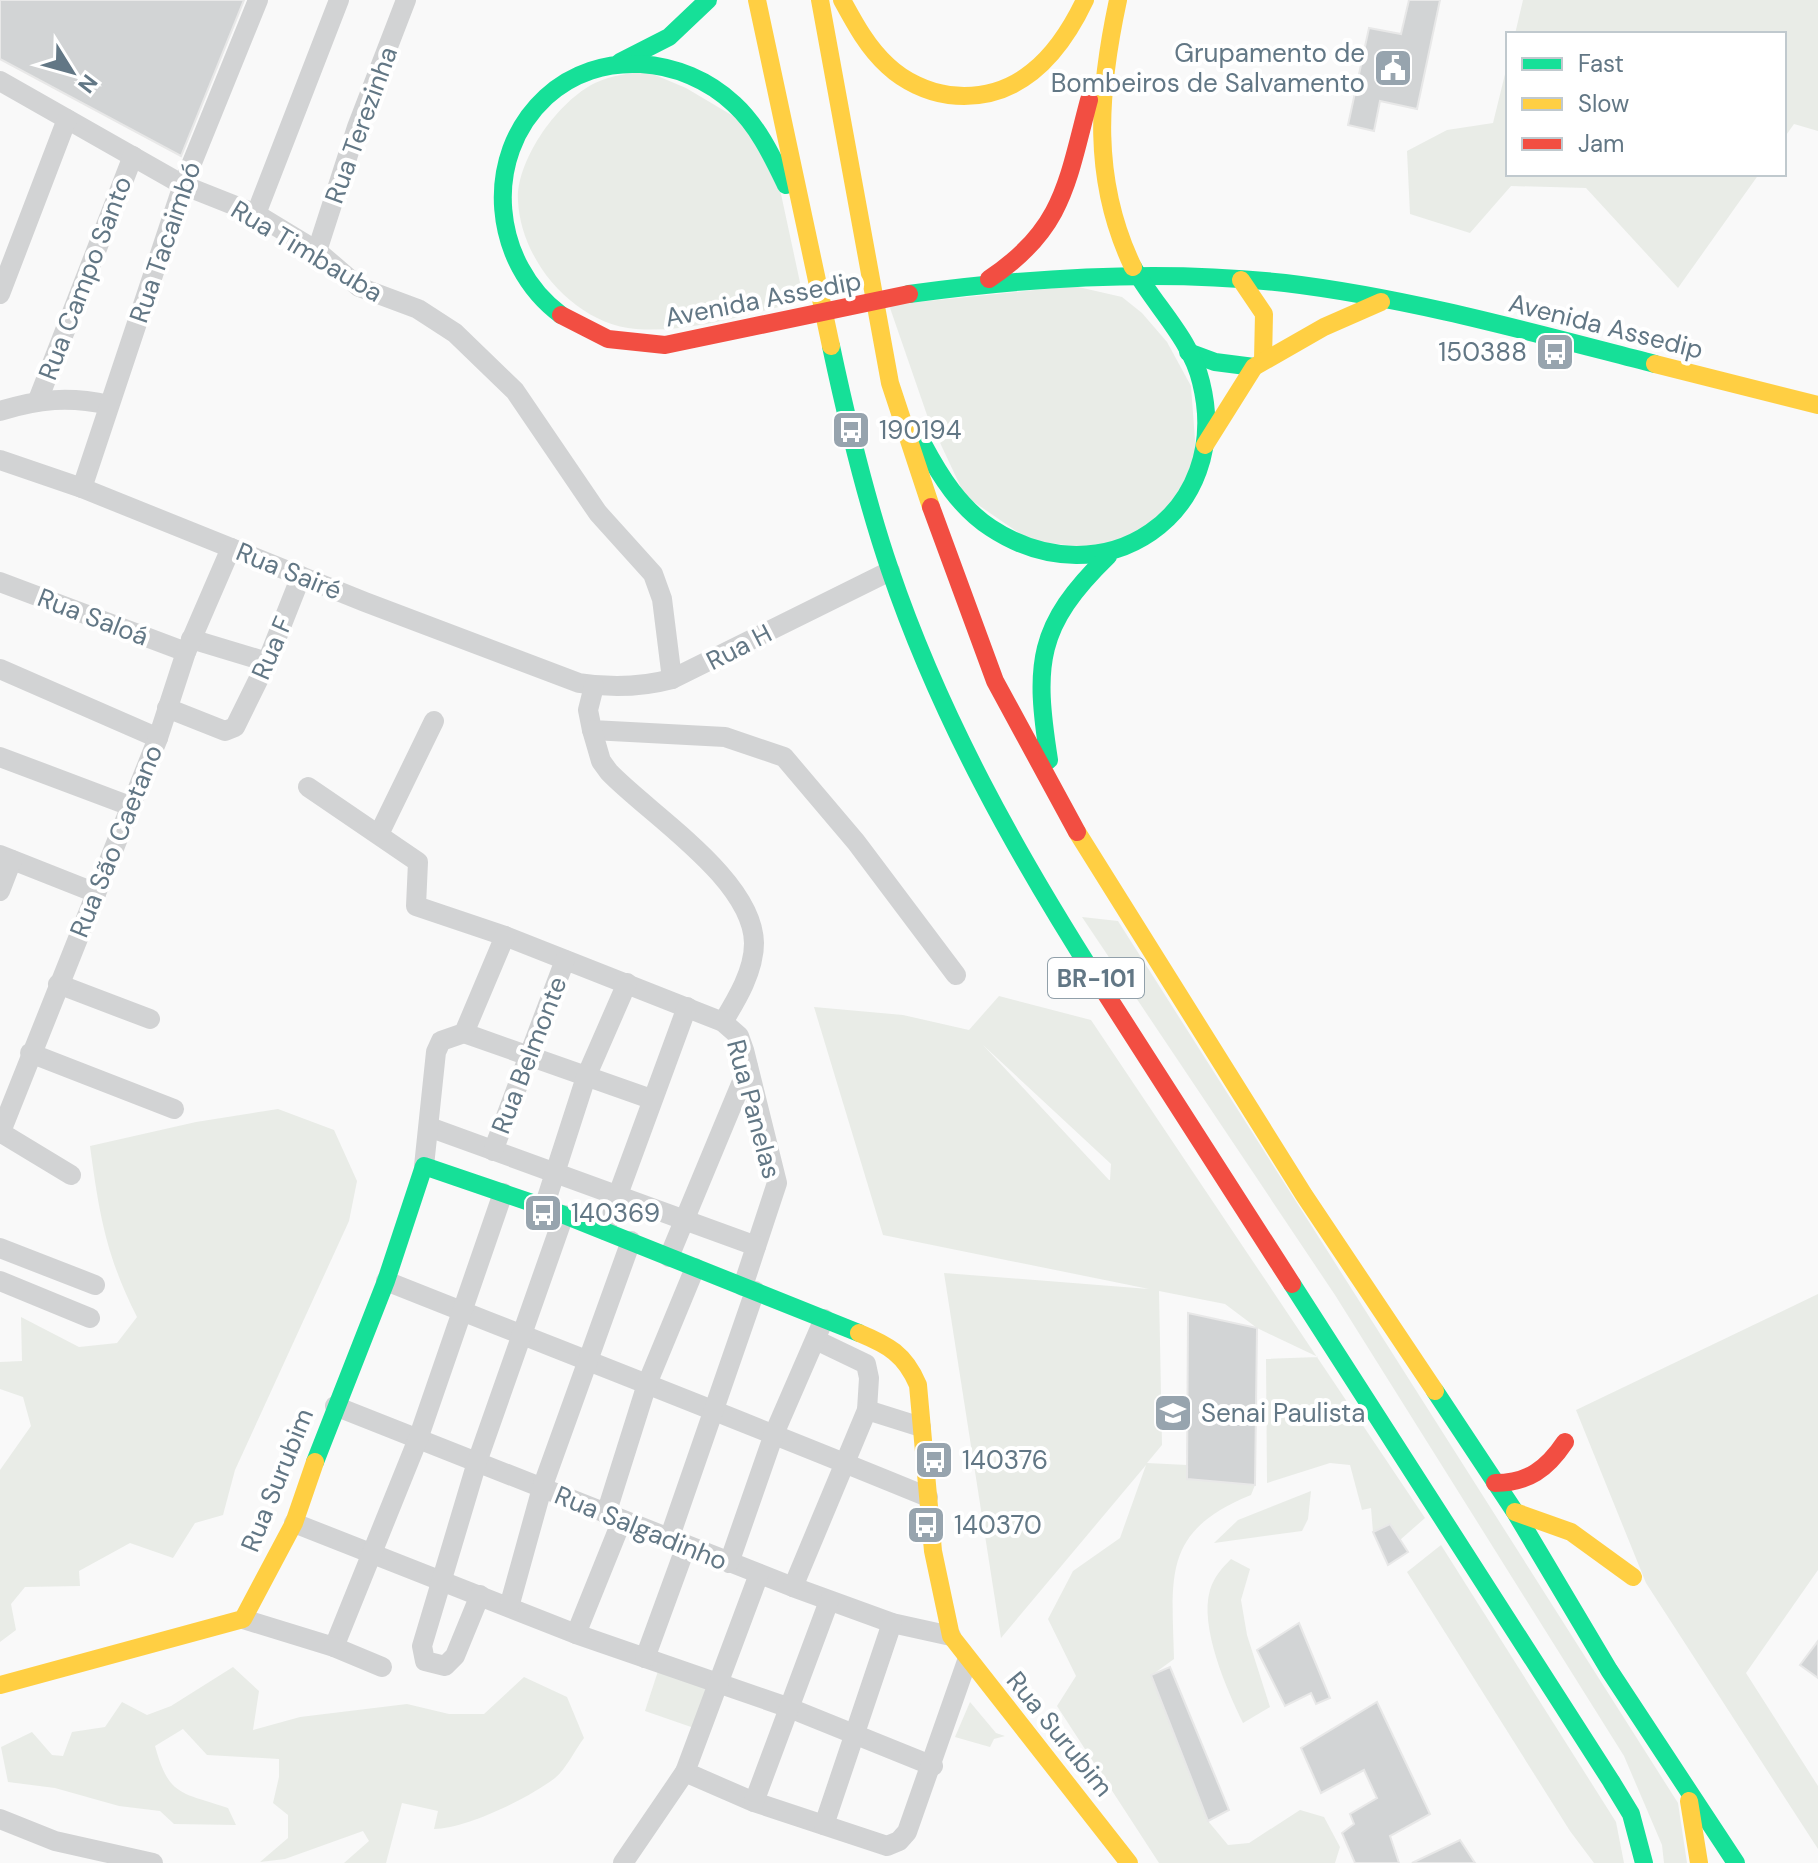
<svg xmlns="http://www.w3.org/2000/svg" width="1818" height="1863" font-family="'DM Sans',sans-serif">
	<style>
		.green { fill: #e9ece7; fill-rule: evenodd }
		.building { fill: #d2d4d5; stroke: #e8e8e8; stroke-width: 2 }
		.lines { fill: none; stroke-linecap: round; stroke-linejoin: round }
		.street { stroke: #d2d3d4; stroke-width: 20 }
		.fast { stroke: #16e098; stroke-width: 18 }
		.slow { stroke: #ffcf43; stroke-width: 18 }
		.jam { stroke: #f24e42; stroke-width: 18 }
		.labels { text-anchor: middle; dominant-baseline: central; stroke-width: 8; stroke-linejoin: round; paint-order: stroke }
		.shield { fill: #fff; stroke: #91a0aa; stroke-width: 2 }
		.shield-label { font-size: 24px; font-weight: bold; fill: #627785 }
		.poi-label { font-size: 26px; fill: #627785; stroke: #fff; text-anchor: start }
		.street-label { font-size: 26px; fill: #627785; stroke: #fff }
	</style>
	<rect width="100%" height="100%" fill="#f9f9f9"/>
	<!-- green -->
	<g class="green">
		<polygon points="1523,0 1818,0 1818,131 1794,124 1784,138 1784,34 1515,34"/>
		<polygon points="1508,62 1508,174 1759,174 1678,288 1586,188 1511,186 1470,233 1410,214 1407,151 1447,130 1493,123"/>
		<path d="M648,72L686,88L745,123L781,194L804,301C750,313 692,333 636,329C575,324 521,262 518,201C516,160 558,101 595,83C613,75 628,73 648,72Z"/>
		<polygon points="1074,286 1122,297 1142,313 1167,342 1191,386 1197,467 1161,524 1111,550 1031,541 965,496 927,415 889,305"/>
		<polygon points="1082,917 1118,921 1678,1803 1687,1863 1664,1863 1662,1845 1624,1756 1335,1295"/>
		<path d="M999,996L1091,1020L1425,1518L1400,1540L1390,1524L1373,1532L1371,1508L1362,1510L1350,1465L1330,1463L1267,1483L1266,1359L1318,1357L1257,1328L1225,1304L1159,1291L1162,1445L1147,1463L1187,1465L1188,1479L1255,1485L1251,1495C1162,1531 1172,1576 1174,1659L1152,1675L1208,1821L1228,1845L1249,1843L1300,1810L1324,1817L1340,1847L1335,1863H1159L1057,1706L1076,1676L1048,1619L1073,1571L1120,1538L1146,1465L1001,1638L944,1273L1149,1289L883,1235L814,1007L903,1015L969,1030ZM983,1045L1111,1164L1110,1180H1109Z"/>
		<path d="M278,1109L334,1130L357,1181L349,1221L235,1470L223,1515L195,1523L173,1558L130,1543L79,1571L80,1586L25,1587L11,1604L16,1630L0,1642V1470L31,1426L23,1397L0,1389V1362L22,1361L21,1317L79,1347L117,1343L137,1317C106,1256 99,1213 90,1146L196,1122Z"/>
		<polygon points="1818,1294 1818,1570 1746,1673 1818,1786 1818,1849 1646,1583 1576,1410"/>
		<polygon points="1311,1491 1308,1519 1302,1531 1214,1543 1238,1520"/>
		<polygon points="1441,1545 1616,1822 1624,1863 1594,1863 1570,1831 1407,1572"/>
		<path d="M1231,1559L1250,1569L1241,1600L1247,1635L1270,1707L1243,1723C1227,1690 1199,1627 1210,1590C1214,1577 1222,1568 1231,1559Z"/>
		<path d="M233,1667L259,1691L253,1730L300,1717L407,1704L449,1714H484L524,1677L567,1697L584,1738C575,1750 566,1769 555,1778C529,1798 466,1829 434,1829L438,1811L402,1803L386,1863H344L369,1841L363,1831L285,1859L260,1862L288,1838V1815L273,1803L279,1777V1759L207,1755L183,1729L155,1746C169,1797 181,1792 228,1808L236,1825L174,1824L160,1811L119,1806L55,1788L8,1782L1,1747L32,1732L52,1755L63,1756L72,1732L105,1727L122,1702L147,1715L171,1706Z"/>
		<polygon points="659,1668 709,1685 694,1728 645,1711"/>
		<polygon points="970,1702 996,1733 1005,1736 994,1739 990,1747 955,1737"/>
	</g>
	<!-- building -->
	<g class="building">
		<polygon points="0,0 244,0 181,156 0,59"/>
		<polygon points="1409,0 1440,0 1417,109 1380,101 1374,131 1348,125 1369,28 1401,34"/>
		<polygon points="1188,1313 1257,1328 1255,1485 1187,1479"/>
		<polygon points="1390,1524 1408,1552 1388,1565 1373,1532"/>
		<polygon points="1299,1623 1330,1698 1316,1704 1311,1693 1285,1706 1257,1650"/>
		<polygon points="1818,1641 1818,1678 1800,1665"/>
		<polygon points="1170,1667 1229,1810 1208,1821 1151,1675"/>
		<polygon points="1377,1702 1430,1814 1390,1836 1399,1863 1355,1863 1342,1833 1354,1824 1350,1814 1377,1798 1364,1770 1321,1793 1301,1748"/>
		<polygon points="1460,1840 1475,1863 1412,1863"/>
	</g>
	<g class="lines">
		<!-- street -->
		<g class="street">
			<polyline points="0,81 183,185 256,214 317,251 359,287 418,309 455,333 515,391 598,513 653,574 662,599 672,679"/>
			<polyline points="256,214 339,0"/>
			<polyline points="317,251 357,127 406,0"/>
			<polyline points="0,294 67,119"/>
			<polyline points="38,400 133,156"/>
			<path d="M0,411C39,399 69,396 109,405"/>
			<path d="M0,460L82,488L365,602L579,683C610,688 642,687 672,679L890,571"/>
			<polyline points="82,488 183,185 258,0"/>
			<polyline points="0,582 186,652"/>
			<polyline points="191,639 267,662"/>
			<polyline points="0,669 158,738"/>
			<polyline points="594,686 588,710 592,730 725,737 784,757 856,842 956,975"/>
			<polyline points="167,708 225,731 235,727 267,662 301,576"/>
			<path d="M592,730L601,761L609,772C649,814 753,879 754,943C754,971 737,999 723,1022"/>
			<polyline points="0,757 130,806"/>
			<polyline points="308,787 418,862 416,906 505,936 723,1022 739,1036 744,1050 777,1183 743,1286"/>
			<polyline points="379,834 434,721"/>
			<polyline points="0,855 96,893"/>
			<polyline points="0,891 12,860"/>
			<polyline points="58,984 150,1019"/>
			<polyline points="464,1033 651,1099"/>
			<polyline points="30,1053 174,1109"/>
			<polyline points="429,1127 756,1246"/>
			<polyline points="0,1132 71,1175"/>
			<polyline points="0,1134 158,738 186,652 231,548"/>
			<polyline points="493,1151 565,960"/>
			<polyline points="424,1166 436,1052 441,1041 464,1033 505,936"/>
			<polyline points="544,1207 586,1077 627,983"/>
			<polyline points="605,1230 687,1007"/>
			<polyline points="0,1248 95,1285"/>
			<polyline points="669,1257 748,1067"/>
			<polyline points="0,1281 90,1318"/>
			<path d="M386,1281C567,1353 748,1423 928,1497"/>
			<polyline points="816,1340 866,1364 869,1378 867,1410"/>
			<polyline points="335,1406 793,1587 892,1623 951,1636"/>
			<polyline points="606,1514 647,1384 695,1268"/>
			<polyline points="294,1523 576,1634 787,1707 933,1766"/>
			<polyline points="669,1539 755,1291"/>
			<polyline points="729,1563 774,1434 824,1319"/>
			<polyline points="759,1574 685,1772 754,1802 887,1846 899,1841 907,1832 967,1661"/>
			<polyline points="793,1587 867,1410 921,1427"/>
			<polyline points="480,1595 455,1656 445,1666 425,1661 422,1646 477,1462 564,1215"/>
			<polyline points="509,1607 542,1488 631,1241"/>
			<polyline points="243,1619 334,1647 418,1439 503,1193"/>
			<polyline points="576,1634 622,1520"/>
			<polyline points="334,1647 382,1667"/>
			<polyline points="645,1658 686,1546"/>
			<polyline points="754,1802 829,1601"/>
			<polyline points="0,1819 55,1841 153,1863"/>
			<polyline points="824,1825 892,1623"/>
			<polyline points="623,1863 685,1772"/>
		</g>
		<!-- fast -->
		<g class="fast">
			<polyline points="620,62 669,37 708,0"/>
			<path d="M909,294C1033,277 1161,269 1285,283C1410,298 1534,333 1655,364"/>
			<path d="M561,315C492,264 481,157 546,97C599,48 683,56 734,104C758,126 772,156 786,185"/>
			<path d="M831,346C847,421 865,497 890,570C940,717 1016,853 1099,983"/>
			<polyline points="1188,352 1215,362 1254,367"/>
			<path d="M923,444C940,476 960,508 991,528C1104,602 1234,514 1201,382C1191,339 1154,305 1133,267"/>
			<path d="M1049,760C1034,664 1036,626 1108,556"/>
			<polyline points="1292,1284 1611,1781 1631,1814 1644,1863"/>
			<polyline points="1435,1391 1515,1512 1609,1670 1736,1863"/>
			<polyline points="315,1462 386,1281 424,1166 544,1207 859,1333"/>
		</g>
		<!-- slow -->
		<g class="slow">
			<polyline points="757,0 831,346"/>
			<polyline points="820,0 890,383 931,507"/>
			<path d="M842,0C855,24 868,48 888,66C904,81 927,92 949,95C1017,103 1058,57 1085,0"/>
			<path d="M1118,0C1098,93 1091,179 1133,267"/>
			<polyline points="1241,280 1264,314 1263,360"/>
			<polyline points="1655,364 1818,405"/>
			<polyline points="1205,445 1254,367 1324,327 1381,302"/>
			<polyline points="1077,832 1304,1195 1435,1391"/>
			<path d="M859,1333C888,1345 905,1354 918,1385L933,1551L951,1636L1129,1863"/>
			<polyline points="1515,1512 1571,1532 1633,1577"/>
			<polyline points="0,1685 243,1619 294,1523 315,1462"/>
			<polyline points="1689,1801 1699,1863"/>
		</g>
		<!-- jam -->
		<g class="jam">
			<path d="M989,279C1064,229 1067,182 1089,100"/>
			<polyline points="561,315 608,339 665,345 909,294"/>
			<polyline points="931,507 995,681 1077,832"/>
			<polyline points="1099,983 1292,1284"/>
			<path d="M1495,1483C1528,1483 1547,1469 1565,1442"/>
		</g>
	</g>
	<!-- icons -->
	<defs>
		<symbol id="civic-square" viewBox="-11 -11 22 22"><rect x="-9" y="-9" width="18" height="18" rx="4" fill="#97a4ae" stroke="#fff"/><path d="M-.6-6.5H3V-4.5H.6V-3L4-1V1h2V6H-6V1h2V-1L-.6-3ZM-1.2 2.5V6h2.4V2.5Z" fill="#fff"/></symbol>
		<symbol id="bus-square" viewBox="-11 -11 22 22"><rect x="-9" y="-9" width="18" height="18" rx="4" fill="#97a4ae" stroke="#fff"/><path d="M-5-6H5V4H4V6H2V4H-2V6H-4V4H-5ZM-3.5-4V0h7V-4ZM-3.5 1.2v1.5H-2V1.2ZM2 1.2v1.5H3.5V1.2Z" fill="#fff"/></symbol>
		<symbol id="university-square" viewBox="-11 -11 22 22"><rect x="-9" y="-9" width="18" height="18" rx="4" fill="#97a4ae" stroke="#fff"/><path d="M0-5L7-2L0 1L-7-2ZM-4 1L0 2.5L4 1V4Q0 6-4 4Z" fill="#fff"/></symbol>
	</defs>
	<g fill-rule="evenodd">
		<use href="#civic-square" x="1371" y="46" width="44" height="44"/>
		<use href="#bus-square" x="1533" y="330" width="44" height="44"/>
		<use href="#bus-square" x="829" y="408" width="44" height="44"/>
		<use href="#bus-square" x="521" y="1191" width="44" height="44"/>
		<use href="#university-square" x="1151" y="1391" width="44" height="44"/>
		<use href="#bus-square" x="912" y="1438" width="44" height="44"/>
		<use href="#bus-square" x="904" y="1503" width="44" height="44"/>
	</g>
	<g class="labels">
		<!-- shield labels -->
		<rect class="shield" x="1048" y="958" width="96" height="40" rx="6"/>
		<g class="shield-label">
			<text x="1096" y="978">BR-101</text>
		</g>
		<!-- poi labels -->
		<g class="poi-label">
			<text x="1365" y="53" text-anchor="end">Grupamento de<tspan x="1365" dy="30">Bombeiros de Salvamento</tspan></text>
			<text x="1527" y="352" text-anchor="end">150388</text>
			<text x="879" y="430">190194</text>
			<text x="571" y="1213">140369</text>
			<text x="1201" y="1413">Senai Paulista</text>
			<text x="962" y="1460">140376</text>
			<text x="954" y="1525">140370</text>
		</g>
		<!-- street labels -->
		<g class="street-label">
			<text transform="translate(361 125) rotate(-70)">Rua Terezinha</text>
			<text transform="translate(165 242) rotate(-71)">Rua Tacaimbó</text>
			<text transform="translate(307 251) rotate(31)">Rua Timbauba</text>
			<text transform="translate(85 278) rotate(-69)">Rua Campo Santo</text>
			<text transform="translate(763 299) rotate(-11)">Avenida Assedip</text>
			<text transform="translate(1606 326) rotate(14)">Avenida Assedip</text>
			<text transform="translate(289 571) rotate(22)">Rua Sairé</text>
			<text transform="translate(93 617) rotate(21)">Rua Saloá</text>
			<text transform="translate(739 647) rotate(-27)">Rua H</text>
			<text transform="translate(272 648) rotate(-67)">Rua F</text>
			<text transform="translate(116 841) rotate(-68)">Rua São Caetano</text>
			<text transform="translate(529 1055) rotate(-69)">Rua Belmonte</text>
			<text transform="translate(754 1109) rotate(75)">Rua Panelas</text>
			<text transform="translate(277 1480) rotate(-68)">Rua Surubim</text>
			<text transform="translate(641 1528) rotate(22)">Rua Salgadinho</text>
			<text transform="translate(1060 1734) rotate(51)">Rua Surubim</text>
		</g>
	</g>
	<!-- legend -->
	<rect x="1506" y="32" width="280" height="144" fill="#ffffff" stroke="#c0c9ce" stroke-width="2"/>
	<rect x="1522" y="58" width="40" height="12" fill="#16e098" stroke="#c0c9ce" stroke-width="2"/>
	<text x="1578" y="72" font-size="24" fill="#627785">Fast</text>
	<rect x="1522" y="98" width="40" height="12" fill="#ffcf43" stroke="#c0c9ce" stroke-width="2"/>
	<text x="1578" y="112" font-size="24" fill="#627785">Slow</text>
	<rect x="1522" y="138" width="40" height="12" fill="#f24e42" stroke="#c0c9ce" stroke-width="2"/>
	<text x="1578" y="152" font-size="24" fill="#627785">Jam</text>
	<!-- north arrow -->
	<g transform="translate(72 72) rotate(127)" stroke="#ffffff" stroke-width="6" paint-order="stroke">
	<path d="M0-6L14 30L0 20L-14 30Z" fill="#627785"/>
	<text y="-12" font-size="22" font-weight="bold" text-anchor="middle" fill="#627785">N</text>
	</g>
</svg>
